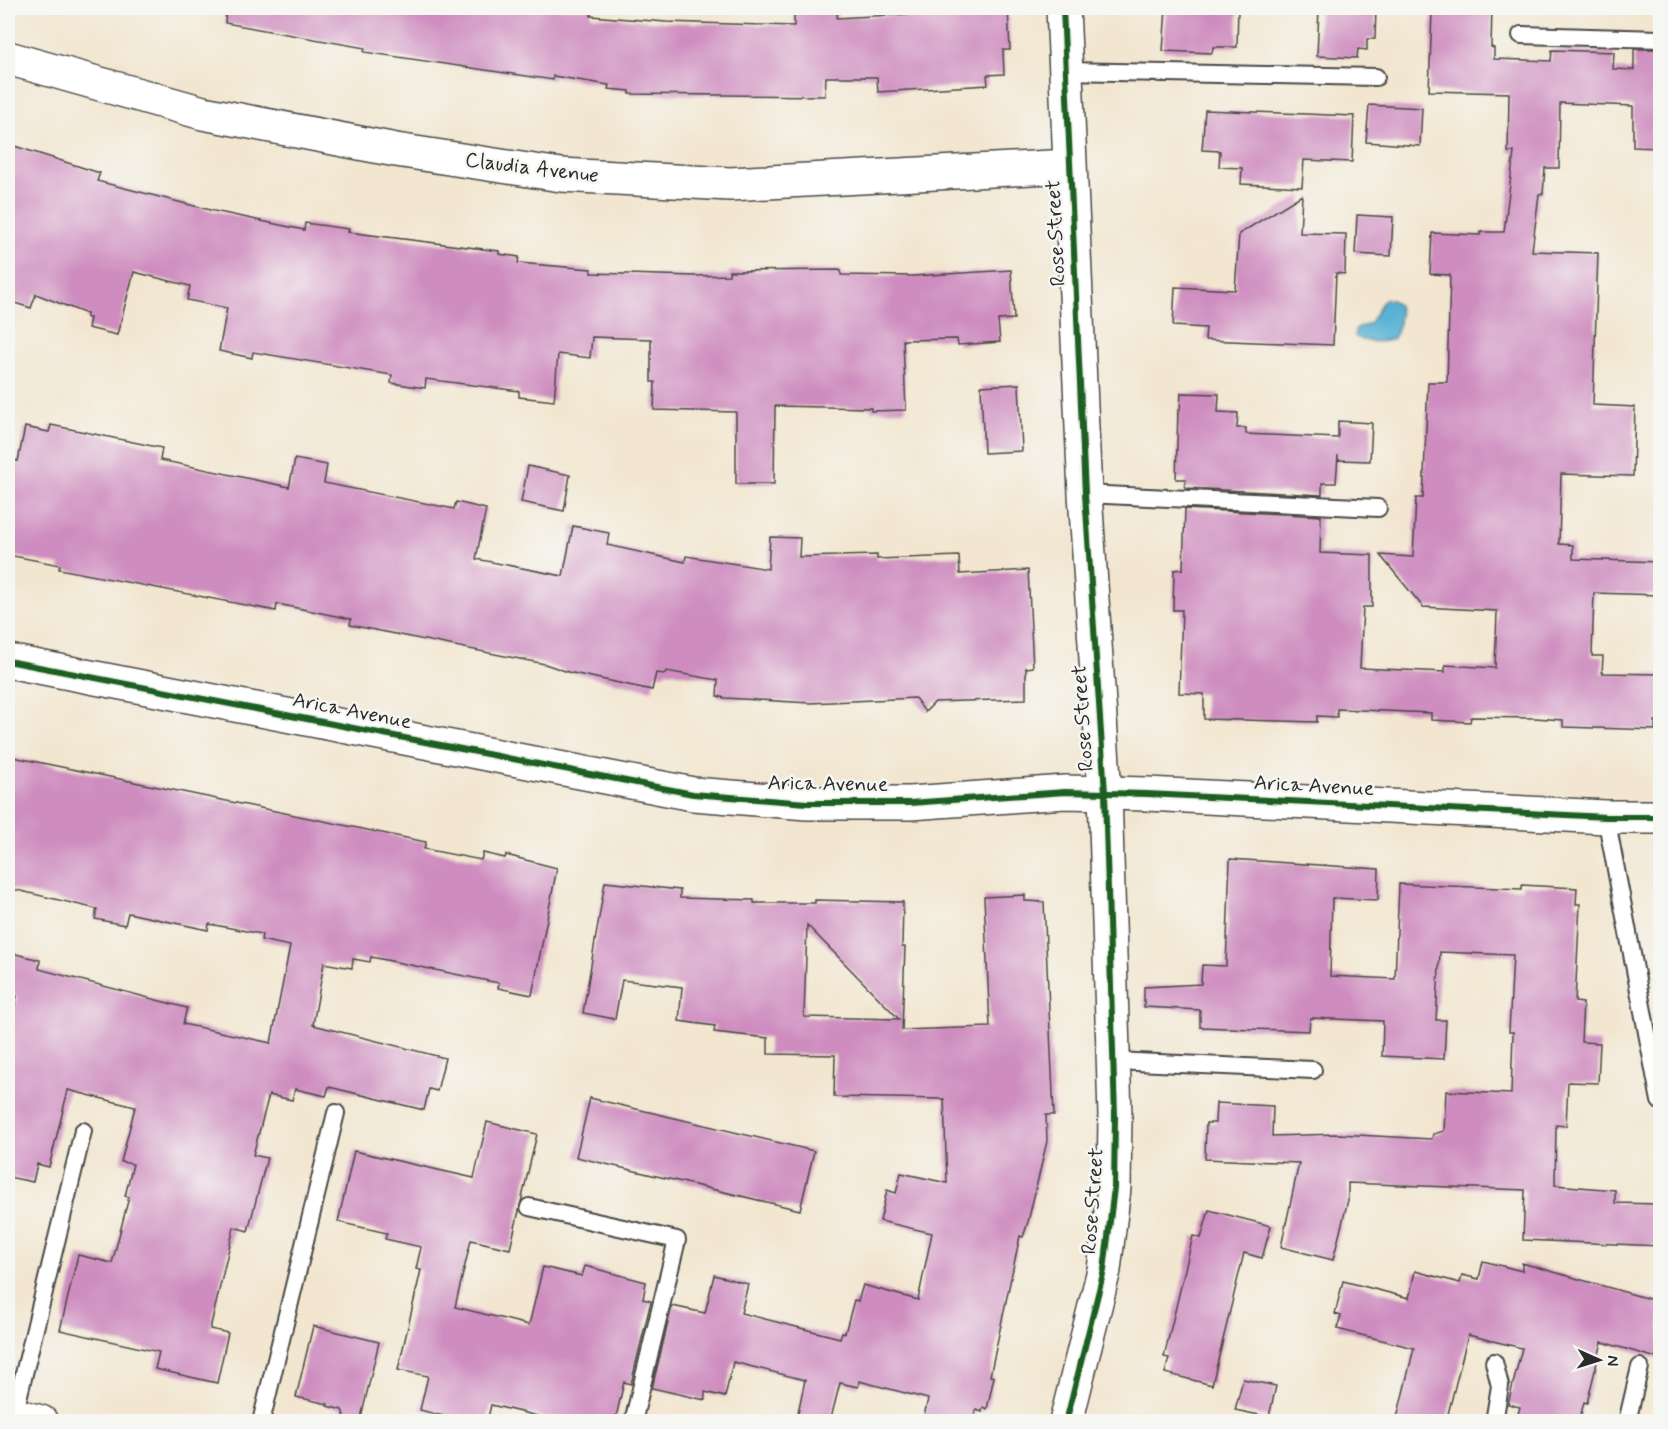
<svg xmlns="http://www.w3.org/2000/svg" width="1668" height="1429" font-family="Mynerve,sans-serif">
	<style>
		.water { fill: #58b2d5; stroke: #426e80; stroke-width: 1.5 }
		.building { fill: #ce8cbf; fill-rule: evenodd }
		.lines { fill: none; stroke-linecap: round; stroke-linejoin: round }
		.service-casing { stroke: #494744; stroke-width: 20 }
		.minor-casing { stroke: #494744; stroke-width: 36 }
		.tertiary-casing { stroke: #494744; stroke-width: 36 }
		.service { stroke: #fff; stroke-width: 16 }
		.minor { stroke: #fff; stroke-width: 33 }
		.tertiary { stroke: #fff; stroke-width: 33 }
		.cycleway-casing { stroke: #f6f6f2; stroke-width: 10 }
		.cycleway { stroke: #1b5e20; stroke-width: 6 }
		.labels { text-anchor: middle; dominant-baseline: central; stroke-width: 5; stroke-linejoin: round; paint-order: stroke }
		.street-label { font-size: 21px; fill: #2b2b2b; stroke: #f6f6f2 }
	</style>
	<rect width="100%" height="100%" fill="#f6f6f2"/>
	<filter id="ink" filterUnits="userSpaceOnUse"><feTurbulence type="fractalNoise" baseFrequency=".0167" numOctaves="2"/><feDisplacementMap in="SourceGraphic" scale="12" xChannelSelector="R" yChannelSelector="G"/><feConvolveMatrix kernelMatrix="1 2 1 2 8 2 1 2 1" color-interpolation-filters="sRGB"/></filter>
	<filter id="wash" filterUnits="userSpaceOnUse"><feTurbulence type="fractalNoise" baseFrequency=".008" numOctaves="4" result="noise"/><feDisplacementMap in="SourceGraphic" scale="24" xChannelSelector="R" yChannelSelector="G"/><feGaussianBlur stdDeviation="1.35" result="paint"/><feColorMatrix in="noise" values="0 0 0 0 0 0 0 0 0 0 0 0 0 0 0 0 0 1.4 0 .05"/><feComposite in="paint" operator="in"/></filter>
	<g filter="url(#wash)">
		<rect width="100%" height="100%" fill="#f2e6d0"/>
		<!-- water -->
		<path class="water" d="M1384,299C1407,299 1400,325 1393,339C1382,343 1364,343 1355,336V330L1370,323Z"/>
		<g id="blocks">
			<!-- building -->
			<g class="building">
				<polygon points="226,8 592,8 591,16 666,22 794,26 794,8 838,8 837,18 945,12 945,8 1008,8 1010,50 1003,50 1004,74 987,75 988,85 878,92 877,77 826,77 825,96 630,94 630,91 608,89 609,85 553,76 553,80 364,52 365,48 225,23"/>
				<polygon points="1166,8 1238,8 1237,47 1213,47 1212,53 1163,51"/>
				<polygon points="1319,8 1376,8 1375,39 1367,39 1367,50 1358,49 1357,58 1317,56"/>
				<polygon points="1444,8 1492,8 1491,47 1494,48 1494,59 1551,61 1552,50 1614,52 1613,69 1634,70 1634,49 1660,49 1660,148 1633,147 1633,106 1560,103 1559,168 1545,168 1543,194 1539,194 1532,251 1598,253 1593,405 1635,407 1633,476 1561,474 1559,544 1573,545 1573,559 1660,562 1660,595 1594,593 1592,656 1603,656 1602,673 1660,674 1660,721 1655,721 1655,730 1563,727 1563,720 1535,718 1471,717 1470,722 1431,720 1431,713 1337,709 1337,717 1317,716 1317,722 1204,719 1204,694 1179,693 1182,610 1173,610 1174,570 1183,569 1185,509 1321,516 1320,553 1372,555 1372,607 1363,607 1360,668 1445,672 1445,665 1495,668 1497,611 1423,607 1380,555 1413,557 1416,498 1423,498 1428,382 1447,382 1450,275 1430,274 1432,233 1480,235 1481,232 1504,232 1514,152 1508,152 1509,93 1429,91 1432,12 1444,13"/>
				<polygon points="1369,105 1422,108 1420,146 1366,142"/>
				<polygon points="1205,110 1354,116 1352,162 1304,160 1302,187 1241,184 1242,168 1219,167 1220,151 1202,150"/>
				<polygon points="8,144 100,173 97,181 214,211 304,230 305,223 349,229 348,232 499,251 499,254 519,257 518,263 591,269 591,273 695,276 729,275 729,271 841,270 841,275 913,276 1011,270 1014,319 998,320 1000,342 958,345 957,339 903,340 906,410 871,411 871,408 775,406 774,484 736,484 736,412 654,410 655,382 651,382 651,339 592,337 590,358 558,354 554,401 519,397 519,391 426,379 425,388 391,383 392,375 253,352 252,358 219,351 227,308 187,300 190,286 134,272 117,335 88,328 90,318 87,318 87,314 36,294 31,308 8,301"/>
				<polygon points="1302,195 1300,233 1346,234 1345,274 1336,273 1333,345 1205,340 1206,328 1173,326 1175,287 1235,290 1239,234"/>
				<polygon points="1357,215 1393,217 1391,256 1355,254"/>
				<polygon points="1019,384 1022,451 984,453 981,386"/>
				<polygon points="1181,393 1219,394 1218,412 1238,413 1237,428 1246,428 1246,434 1338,438 1338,421 1372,423 1370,461 1338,460 1338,455 1336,483 1322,483 1322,495 1185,488 1186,479 1176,479 1178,410 1180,410"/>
				<polygon points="51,425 162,448 160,460 289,487 295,459 327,465 324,483 454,509 456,502 486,509 476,559 563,576 573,526 609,533 607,545 685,562 686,556 768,569 770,537 800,538 799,557 877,555 877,559 959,556 960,574 1028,570 1033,667 1026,668 1026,699 935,702 925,712 915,698 810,703 725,698 717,696 718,680 666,671 665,674 656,673 652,690 568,672 545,664 350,625 351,619 277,604 276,611 59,569 60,565 8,555 8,459 18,461 25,427 49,432"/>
				<polygon points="528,466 570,475 564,511 521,502"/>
				<polygon points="8,756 426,842 424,849 481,860 483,853 505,858 506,855 557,868 532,995 498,988 499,983 371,957 370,962 353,959 352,968 324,963 313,1025 445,1058 437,1091 429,1089 424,1110 329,1087 326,1096 295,1089 292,1100 269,1095 253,1155 267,1158 248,1231 234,1227 210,1329 228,1333 217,1383 155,1369 159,1352 60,1330 78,1255 112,1263 129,1197 125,1196 133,1164 121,1162 135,1107 68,1090 49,1167 37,1164 33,1182 8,1177 8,1034 17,996 8,993 8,952 40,960 39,969 187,1008 183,1024 271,1043 290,946 261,940 262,934 209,924 208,930 128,913 125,925 95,919 97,909 8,888"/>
				<polygon points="1230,859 1379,869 1378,900 1332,898 1330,976 1395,979 1399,884 1522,889 1522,885 1577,888 1576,904 1580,904 1575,1002 1583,1003 1581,1042 1600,1043 1598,1083 1568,1082 1566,1126 1556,1125 1555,1185 1615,1190 1615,1203 1660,1204 1660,1246 1523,1240 1525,1190 1348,1183 1348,1200 1333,1260 1281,1247 1299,1163 1205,1159 1206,1123 1215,1123 1216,1103 1273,1106 1272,1136 1338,1134 1432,1139 1433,1134 1444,1131 1446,1091 1511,1094 1513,1032 1509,1032 1513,955 1440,952 1436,1020 1446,1020 1444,1059 1382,1056 1383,1021 1310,1018 1309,1031 1200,1027 1200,1010 1144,1007 1144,987 1201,984 1202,965 1226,966"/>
				<path d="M605,882L680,890V898L754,900V903H815V900L903,902L902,947H905L902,1030L990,1027L984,897L1025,895V901L1044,902L1054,1115H1046L1047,1141L1028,1222L1023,1237L1020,1236L990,1376L994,1377L987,1409L983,1407L982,1412L976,1410L973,1422H927L928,1417L924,1416L928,1399L859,1381L858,1387L840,1383L830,1422H796L805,1380L733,1362L725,1397L705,1392V1400L652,1388L672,1306L705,1313L714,1275L748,1284L741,1313L840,1338L842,1332L845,1333L854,1300L858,1301L863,1285L918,1300L932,1233L880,1221L887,1190L896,1193L901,1173L947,1183L944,1099L834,1097L835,1055L768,1054V1038L714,1032L715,1026L679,1021L682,987L622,980L615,1019L583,1013ZM807,925L899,1019L804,1017Z"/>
				<polygon points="590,1098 814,1151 800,1210 576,1157"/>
				<polygon points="487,1122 537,1134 510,1249 471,1240 455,1307 529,1325 543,1267 582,1276 585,1266 646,1282 643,1299 651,1301 631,1384 624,1382 615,1422 563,1422 491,1405 487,1422 446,1422 447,1417 420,1410 428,1376 398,1370 421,1270 416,1269 421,1247 385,1239 387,1233 338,1222 354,1151 474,1178"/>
				<polygon points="1209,1210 1271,1226 1262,1258 1244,1253 1212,1385 1165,1373 1169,1358 1164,1357 1193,1236 1201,1238"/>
				<polygon points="1483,1261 1522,1271 1522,1263 1660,1302 1660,1359 1602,1342 1587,1403 1584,1402 1579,1422 1516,1422 1520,1407 1508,1404 1522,1348 1468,1335 1446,1422 1396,1422 1414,1348 1337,1329 1341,1316 1335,1314 1343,1281 1409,1298 1415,1271 1460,1283 1462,1275 1479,1279"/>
				<polygon points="313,1326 379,1342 360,1422 347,1422 342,1410 327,1406 328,1404 296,1397"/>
				<polygon points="1243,1379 1276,1386 1269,1417 1235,1410"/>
			</g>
		</g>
	</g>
	<g filter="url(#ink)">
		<use href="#blocks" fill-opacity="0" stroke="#494744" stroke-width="1.5"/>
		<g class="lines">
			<defs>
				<g id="service">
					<polyline points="1521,35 1660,39"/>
					<polyline points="1065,71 1376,77"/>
					<polyline points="1085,494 1378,508"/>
					<polyline points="1606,817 1660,1101"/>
					<polyline points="1114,1061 1313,1070"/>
					<polyline points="529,1207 677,1240 633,1422"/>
					<polyline points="14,1415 83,1131"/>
					<polyline points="261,1422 336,1113"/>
					<polyline points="1494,1422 1500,1386 1494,1362"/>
					<polyline points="1627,1422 1640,1367"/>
				</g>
				<g id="minor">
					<polyline points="1063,8 1085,494 1105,793 1115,1116 1114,1188 1104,1270 1066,1422"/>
					<polyline points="8,58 203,113 396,150 561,175 730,184 1069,166"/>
					<polyline points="8,661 693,794 807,803 910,803 1065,792 1147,794 1606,817 1660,817"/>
				</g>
				<polyline id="tertiary" points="8,1413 41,1422"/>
			</defs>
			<!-- service casing -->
			<use href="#service" class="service-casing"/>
			<!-- minor casing -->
			<use href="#minor" class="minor-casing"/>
			<!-- tertiary casing -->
			<use href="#tertiary" class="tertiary-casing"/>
			<!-- service -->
			<use href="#service" class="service"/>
			<!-- minor -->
			<use href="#minor" class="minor"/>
			<!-- tertiary -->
			<use href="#tertiary" class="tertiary"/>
			<defs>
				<g id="cycleway">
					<polyline points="1063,8 1085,494 1105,793 1115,1116 1114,1188 1104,1270 1066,1422"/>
					<polyline points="8,661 693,794 807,803 910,803 1065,792 1147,794 1606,817 1660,817"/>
				</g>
			</defs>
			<!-- cycleway casing -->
			<use href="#cycleway" class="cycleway-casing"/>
			<!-- cycleway -->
			<use href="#cycleway" class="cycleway"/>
		</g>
	</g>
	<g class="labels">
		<!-- street labels -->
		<g class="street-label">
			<text transform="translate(532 168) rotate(7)">Claudia Avenue</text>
			<text transform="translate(1056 233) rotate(-93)">Rose Street</text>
			<text transform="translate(352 711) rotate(11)">Arica Avenue</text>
			<text transform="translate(1083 718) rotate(-94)">Rose Street</text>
			<text transform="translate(828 784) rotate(1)">Arica Avenue</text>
			<text transform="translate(1314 786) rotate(3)">Arica Avenue</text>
			<text transform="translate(1093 1201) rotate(-86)">Rose Street</text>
		</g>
	</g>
	<!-- margin -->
	<rect width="1668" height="1429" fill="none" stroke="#f6f6f2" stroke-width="30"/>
	<!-- north arrow -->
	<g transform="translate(1599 1360) rotate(93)" stroke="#f6f6f2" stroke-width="4.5" paint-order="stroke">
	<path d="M0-4.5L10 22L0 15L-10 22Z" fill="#2b2b2b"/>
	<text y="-9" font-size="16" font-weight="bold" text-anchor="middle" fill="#2b2b2b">N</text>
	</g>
</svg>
